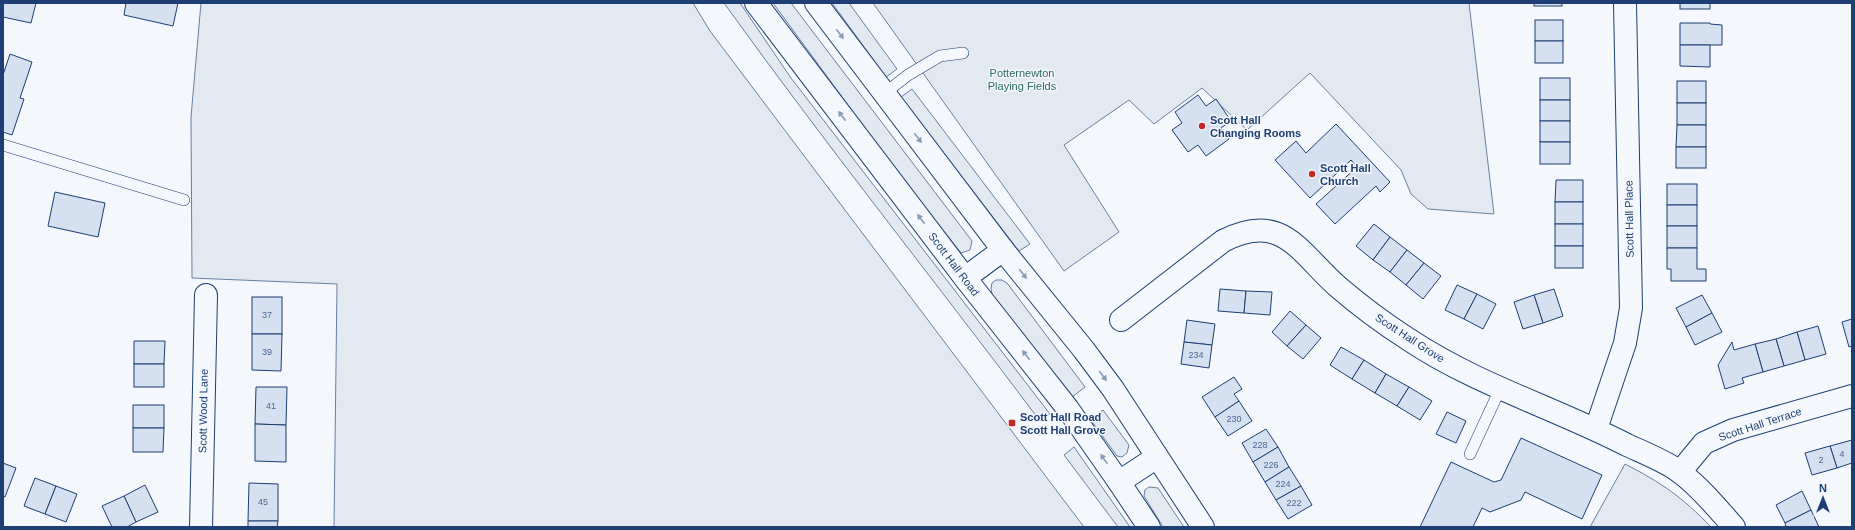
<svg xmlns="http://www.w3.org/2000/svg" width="1855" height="530" font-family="Arial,sans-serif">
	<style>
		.green { fill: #e3e9f0; stroke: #687fa3 }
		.building { fill: #d5e0f0; stroke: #1d3f73 }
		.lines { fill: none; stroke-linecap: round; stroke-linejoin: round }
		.service-casing { stroke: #1d3f73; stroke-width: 12 }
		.minor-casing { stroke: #1d3f73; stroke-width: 24 }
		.trunk-casing { stroke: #1d3f73; stroke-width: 24 }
		.service { stroke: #f4f7fb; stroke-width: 11 }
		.minor { stroke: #f4f7fb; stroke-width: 22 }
		.trunk { stroke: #f4f7fb; stroke-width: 22 }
		.oneway { fill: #889bb7 }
		.poi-dot { fill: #c62828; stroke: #f4f7fb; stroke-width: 1.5 }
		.labels { text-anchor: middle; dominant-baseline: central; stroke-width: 3; stroke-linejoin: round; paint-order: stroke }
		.number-label { font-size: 9px; fill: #4b6792 }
		.park-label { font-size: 11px; fill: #2c6c60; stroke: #f4f7fb }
		.poi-label { font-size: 11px; font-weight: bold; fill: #1d3f73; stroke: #f4f7fb; text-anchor: start }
		.street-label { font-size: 11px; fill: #1d3f73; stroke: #f4f7fb }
	</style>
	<rect width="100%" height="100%" fill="#f4f7fb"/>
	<!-- green -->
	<g class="green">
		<polygon points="201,3 693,3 710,31 1084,527 334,527 337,284 192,278 191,117"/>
		<path d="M724,3H740L791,78L1050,414L1040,421C935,281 826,145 724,3Z"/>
		<polygon points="773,3 791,3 972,241 970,250 961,253 895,169"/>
		<polygon points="832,3 849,3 897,69 886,77"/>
		<polygon points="873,3 1469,3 1494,214 1428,209 1411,194 1401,170 1310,73 1247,130 1202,88 1154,124 1129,100 1064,145 1119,232 1064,271"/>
		<polygon points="912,89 1030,244 1019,251 901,97"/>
		<polygon points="996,280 1002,280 1007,283 1085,387 1072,397 992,294 991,288 992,283"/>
		<polygon points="1103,410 1129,445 1127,453 1122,457 1117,456 1090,419"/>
		<polygon points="1074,447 1130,527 1118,527 1064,455"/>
		<path d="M1625,464C1662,483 1682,497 1711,527H1590Z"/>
		<polygon points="1149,487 1158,488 1184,527 1163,527 1144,496 1145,490"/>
	</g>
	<!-- building -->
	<g class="building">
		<polygon points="3,3 36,3 31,23 3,17"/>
		<polygon points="126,3 178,3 173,26 124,15"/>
		<rect x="1534" y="3" width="28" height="3"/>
		<rect x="1680" y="3" width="30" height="6"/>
		<rect x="1535" y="20" width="28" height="21"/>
		<polygon points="1680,23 1710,23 1710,24 1722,25 1722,45 1680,45"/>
		<rect x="1535" y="41" width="28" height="22"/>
		<polygon points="1680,45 1710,45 1710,67 1680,66"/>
		<polygon points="10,54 32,62 20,98 24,99 12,135 3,132 3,75"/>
		<rect x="1540" y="78" width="30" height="22"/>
		<rect x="1677" y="81" width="29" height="22"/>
		<polygon points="1198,95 1206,106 1216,99 1231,121 1221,128 1229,139 1206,156 1198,145 1188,152 1172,130 1182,123 1175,112"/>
		<rect x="1540" y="100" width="30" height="21"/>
		<rect x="1677" y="103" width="29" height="22"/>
		<rect x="1540" y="121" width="30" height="21"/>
		<polygon points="1336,124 1390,182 1380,192 1376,186 1335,224 1316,204 1357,167 1351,160 1310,198 1275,160 1296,141 1306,153"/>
		<polygon points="1677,125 1706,125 1706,147 1676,147"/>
		<rect x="1540" y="142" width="30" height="22"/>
		<rect x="1676" y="147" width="30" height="21"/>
		<polygon points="1556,180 1583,180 1583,202 1555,202"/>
		<rect x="1667" y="184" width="30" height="21"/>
		<polygon points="55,192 105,203 98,237 48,226"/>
		<rect x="1555" y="202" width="28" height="22"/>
		<rect x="1667" y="205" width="30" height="21"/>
		<polygon points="1374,224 1390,237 1373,260 1356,246"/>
		<rect x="1555" y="224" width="28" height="22"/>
		<rect x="1667" y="226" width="30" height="22"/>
		<polygon points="1390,237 1407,250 1390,272 1373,260"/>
		<rect x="1555" y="246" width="28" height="22"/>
		<polygon points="1667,248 1697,248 1697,269 1706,269 1706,281 1671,281 1671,269 1667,269"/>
		<polygon points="1407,250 1424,263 1406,285 1390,272"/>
		<polygon points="1424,263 1441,276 1423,299 1406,285"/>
		<polygon points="1457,285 1477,294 1464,319 1445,310"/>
		<polygon points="1220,289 1246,291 1244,313 1218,311"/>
		<polygon points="1554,289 1563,316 1543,323 1534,295"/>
		<polygon points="1246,291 1272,292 1270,315 1244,313"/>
		<polygon points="1477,294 1496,304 1483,329 1464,319"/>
		<polygon points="1534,295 1543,323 1523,329 1514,302"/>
		<polygon points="1702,295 1712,313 1686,327 1676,308"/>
		<rect x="252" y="297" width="30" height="37"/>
		<polygon points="1290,311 1306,325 1287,346 1272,332"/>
		<polygon points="1712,313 1722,332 1695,345 1686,327"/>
		<polygon points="1852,319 1852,346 1849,347 1842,322"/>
		<polygon points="1187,320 1215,324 1212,345 1184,342"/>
		<polygon points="1306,325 1321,338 1303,359 1287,346"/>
		<polygon points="1818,326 1826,354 1805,360 1797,332"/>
		<polygon points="1797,332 1805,360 1784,366 1776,339"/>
		<polygon points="252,334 282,334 281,371 252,370"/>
		<polygon points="1776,339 1784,366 1763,372 1755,344"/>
		<polygon points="134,341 165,341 164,364 134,364"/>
		<polygon points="1184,342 1212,345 1209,368 1181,364"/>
		<polygon points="1732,342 1734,350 1755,344 1763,372 1742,378 1744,383 1725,389 1718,365"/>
		<polygon points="1341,347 1364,360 1352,379 1330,365"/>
		<polygon points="1364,360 1386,374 1375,393 1352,379"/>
		<rect x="134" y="364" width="30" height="23"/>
		<polygon points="1386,374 1409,387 1397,406 1375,393"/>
		<polygon points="1234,377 1242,389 1234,394 1239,401 1215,417 1202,397"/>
		<polygon points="256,387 287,387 286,425 255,424"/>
		<polygon points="1409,387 1432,401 1420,420 1397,406"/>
		<polygon points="1239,401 1252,421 1228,436 1215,417"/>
		<rect x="133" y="405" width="31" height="23"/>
		<polygon points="1447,412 1466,421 1456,443 1436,434"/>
		<polygon points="255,424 286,425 286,462 255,461"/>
		<polygon points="133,428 164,428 163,452 133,452"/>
		<polygon points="1266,429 1278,447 1253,462 1242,443"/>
		<polygon points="1521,438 1602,475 1582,519 1525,492 1521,500 1490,512 1482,508 1473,527 1420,527 1451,462 1494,482 1501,480"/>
		<polygon points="1852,440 1852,463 1837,468 1830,446"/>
		<polygon points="1830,446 1837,468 1812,475 1805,453"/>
		<polygon points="1278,447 1289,467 1265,482 1253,462"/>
		<polygon points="3,463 16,468 5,497 3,496"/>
		<polygon points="1289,467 1301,486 1276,500 1265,482"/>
		<polygon points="35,478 56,486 45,514 24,506"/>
		<polygon points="249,483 278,484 278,521 248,521"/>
		<polygon points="145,485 158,512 136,522 124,496"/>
		<polygon points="56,486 77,494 66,522 45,514"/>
		<polygon points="1301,486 1312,505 1288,519 1276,500"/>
		<polygon points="1802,491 1811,510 1785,523 1776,505"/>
		<polygon points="124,496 136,522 127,527 112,527 102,506"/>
		<polygon points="1811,510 1819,527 1786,527 1785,523"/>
		<polygon points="248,521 278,521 277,527 248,527"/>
	</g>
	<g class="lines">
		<defs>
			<g id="service">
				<polyline points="885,93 908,75 940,56 963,53"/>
				<polyline points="3,145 184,200"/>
				<polyline points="1470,454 1501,387"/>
			</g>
			<g id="minor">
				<path d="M1121,320L1223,241C1282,211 1298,251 1337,286C1359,305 1383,323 1408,339C1475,384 1555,408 1627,445C1642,452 1668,462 1681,473C1701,488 1718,509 1734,527"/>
				<polyline points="1596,429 1625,343 1631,308 1625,3"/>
				<polyline points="1680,472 1704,443 1733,430 1852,396"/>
				<polyline points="201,527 206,295"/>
			</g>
			<g id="trunk">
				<polyline points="756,3 965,278 1068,409 1119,482 1149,527"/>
				<polyline points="816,3 1003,250 1084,350 1113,389 1203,527"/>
				<polyline points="965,278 1003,250"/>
				<polyline points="1119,482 1157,457"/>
			</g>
		</defs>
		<!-- service casing -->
		<use href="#service" class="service-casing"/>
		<!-- minor casing -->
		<use href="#minor" class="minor-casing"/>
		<!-- trunk casing -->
		<use href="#trunk" class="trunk-casing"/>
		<!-- service -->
		<use href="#service" class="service"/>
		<!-- minor -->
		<use href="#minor" class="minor"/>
		<!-- trunk -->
		<use href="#trunk" class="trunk"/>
	</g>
	<!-- one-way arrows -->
	<defs><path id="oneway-solid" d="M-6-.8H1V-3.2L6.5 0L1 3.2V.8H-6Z"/></defs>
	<g class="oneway">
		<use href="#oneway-solid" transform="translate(840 34) rotate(53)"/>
		<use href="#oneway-solid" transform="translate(842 116) rotate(-127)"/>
		<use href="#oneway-solid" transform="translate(918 138) rotate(53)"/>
		<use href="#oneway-solid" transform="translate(921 219) rotate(-127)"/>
		<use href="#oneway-solid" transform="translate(1023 274) rotate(52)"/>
		<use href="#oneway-solid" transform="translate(1026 355) rotate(-128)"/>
		<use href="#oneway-solid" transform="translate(1103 376) rotate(53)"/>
		<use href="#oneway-solid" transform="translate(1104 459) rotate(-125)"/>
	</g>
	<!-- markers -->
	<g class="poi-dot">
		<circle cx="1202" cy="126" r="4"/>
		<circle cx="1312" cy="174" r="4"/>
		<rect x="1008" y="419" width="8" height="8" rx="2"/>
	</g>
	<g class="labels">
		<!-- number labels -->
		<g class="number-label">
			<text x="267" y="315">37</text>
			<text x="267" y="352">39</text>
			<text x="1196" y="355">234</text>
			<text x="271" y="406">41</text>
			<text x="1234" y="419">230</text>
			<text x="1260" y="445">228</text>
			<text x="1842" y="454">4</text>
			<text x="1821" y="460">2</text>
			<text x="1271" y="465">226</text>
			<text x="1283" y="484">224</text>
			<text x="263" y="502">45</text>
			<text x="1294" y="503">222</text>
		</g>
		<!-- park labels -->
		<g class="park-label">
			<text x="1022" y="73">Potternewton<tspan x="1022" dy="13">Playing Fields</tspan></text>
		</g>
		<!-- poi labels -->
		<g class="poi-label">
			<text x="1210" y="120">Scott Hall<tspan x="1210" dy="13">Changing Rooms</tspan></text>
			<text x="1320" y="168">Scott Hall<tspan x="1320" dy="13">Church</tspan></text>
			<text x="1020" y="417">Scott Hall Road<tspan x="1020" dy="13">Scott Hall Grove</tspan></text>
		</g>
		<!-- street labels -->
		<g class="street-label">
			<text transform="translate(1629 219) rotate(-91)">Scott Hall Place</text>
			<text transform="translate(954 264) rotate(53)">Scott Hall Road</text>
			<text transform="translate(1410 338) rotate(33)">Scott Hall Grove</text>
			<text transform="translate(203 411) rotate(-89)">Scott Wood Lane</text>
			<text transform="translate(1760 424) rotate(-18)">Scott Hall Terrace</text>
		</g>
	</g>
	<!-- border -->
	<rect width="1855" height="530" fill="none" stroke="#1d3f73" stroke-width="8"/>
	<!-- north arrow -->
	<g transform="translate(1823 498)" stroke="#f4f7fb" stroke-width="3" paint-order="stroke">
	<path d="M0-3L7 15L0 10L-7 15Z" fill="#1d3f73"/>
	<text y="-6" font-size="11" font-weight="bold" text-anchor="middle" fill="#1d3f73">N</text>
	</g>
</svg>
